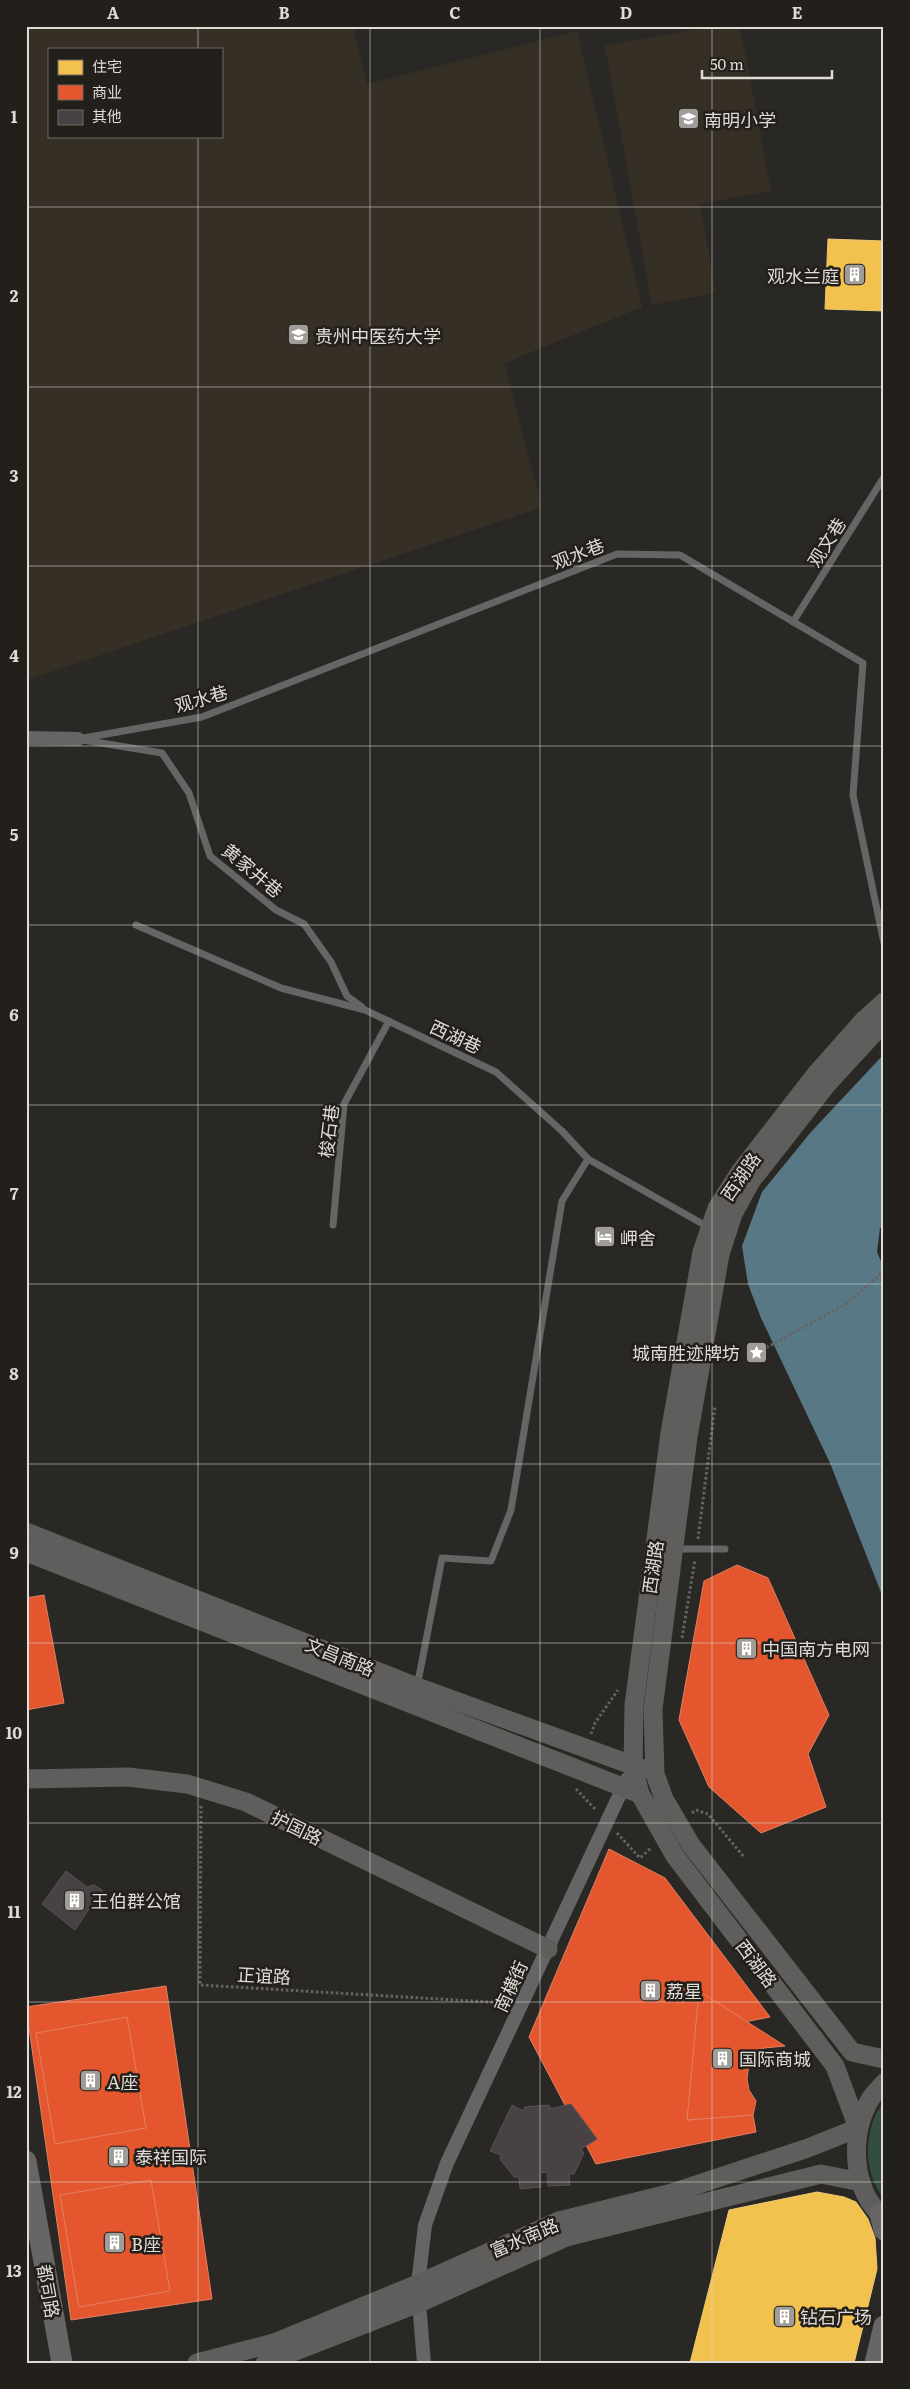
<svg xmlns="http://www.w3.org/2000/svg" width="910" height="2389" font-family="Literata,'Noto Sans SC',serif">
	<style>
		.built { fill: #362f26; fill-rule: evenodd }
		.green { fill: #334d41 }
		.water { fill: #587885 }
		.homes { fill: #f2c14e; stroke: #ecc977 }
		.shops { fill: #e4572e; stroke: #e27f61 }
		.building { fill: #484245; stroke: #555353 }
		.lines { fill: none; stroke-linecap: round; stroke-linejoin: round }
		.path { stroke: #656462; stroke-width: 3; stroke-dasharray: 2.5 2.5; stroke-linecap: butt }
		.lane { stroke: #666565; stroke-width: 7 }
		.street { stroke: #666565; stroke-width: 14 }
		.secondary { stroke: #605e5c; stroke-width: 19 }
		.primary { stroke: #676565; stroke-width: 21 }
		.grid { fill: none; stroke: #dfdcd8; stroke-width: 1; stroke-opacity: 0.55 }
		.labels { text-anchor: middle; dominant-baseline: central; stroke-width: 5; stroke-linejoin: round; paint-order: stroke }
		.poi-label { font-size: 18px; fill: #dfdcd8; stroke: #231f1a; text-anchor: start }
		.street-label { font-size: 18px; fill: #dfdcd8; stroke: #231f1a }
		.neatline { fill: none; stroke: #dfdcd8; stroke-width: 2 }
		.grid-label { font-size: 16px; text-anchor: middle; font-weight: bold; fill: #dfdcd8 }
	</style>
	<rect width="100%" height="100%" fill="#2a2825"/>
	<!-- built -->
	<g class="built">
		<path d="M26,26H353L367,84L577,31L642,307L504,363L542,507L26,680ZM49,49H221V136H49Z"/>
		<polygon points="713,26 740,26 771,191 700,204 716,293 652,305 605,46"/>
	</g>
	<!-- green -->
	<path class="green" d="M884,2101V2199C862,2171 863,2129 884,2101Z"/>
	<!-- water -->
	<polygon class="water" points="884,1054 884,1226 880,1228 877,1252 884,1268 884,1600 830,1463 761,1318 748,1284 742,1246 762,1192 811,1132"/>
	<!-- homes -->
	<g class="homes">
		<polygon points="828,239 884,241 884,311 825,309"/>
		<polygon points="817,2192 844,2197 856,2202 868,2219 875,2238 877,2269 854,2363 690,2363 729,2210"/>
	</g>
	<!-- shops -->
	<g class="shops">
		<polygon points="737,1565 768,1578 829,1715 808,1754 826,1807 761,1833 709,1787 679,1720 704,1581"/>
		<polygon points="44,1595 64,1703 26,1710 26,1598"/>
		<polygon points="609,1849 665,1878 770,2017 698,2031 687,2120 753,2115 756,2132 596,2164 529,2037"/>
		<polygon points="166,1986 212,2299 71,2320 26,2007"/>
		<polygon points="699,1991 785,2046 764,2048 756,2053 749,2063 747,2079 749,2090 756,2101 753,2115 687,2120"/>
		<polygon points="127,2017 146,2128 55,2144 36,2033"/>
		<polygon points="151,2180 170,2291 79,2307 60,2195"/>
	</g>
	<!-- building -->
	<g class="building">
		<polygon points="66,1871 87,1887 94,1885 102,1890 106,1897 105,1905 98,1909 91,1906 75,1930 42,1904"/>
		<polygon points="571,2104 597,2139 581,2149 584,2153 574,2174 569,2174 570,2185 548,2186 547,2172 540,2173 541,2187 520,2189 519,2177 514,2177 500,2159 501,2155 490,2151 512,2105 523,2111 525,2107 549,2105 550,2108 554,2108"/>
	</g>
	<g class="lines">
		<!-- path -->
		<g class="path">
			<polyline points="762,1350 846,1304 884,1271"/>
			<polyline points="698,1539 715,1406"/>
			<polyline points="682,1638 695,1560"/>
			<polyline points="591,1734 595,1723 618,1690"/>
			<polyline points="576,1789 596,1810"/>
			<polyline points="201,1806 200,1985 507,2003"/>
			<polyline points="692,1813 696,1810 708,1814 744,1857"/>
			<polyline points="617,1833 640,1858 651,1848"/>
		</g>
		<!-- lane -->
		<g class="lane">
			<polyline points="793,622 884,477"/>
			<polyline points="78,739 202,717 617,554 680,555 863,663 853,795 884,943"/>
			<polyline points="83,740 162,753 189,793 210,856 276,910 304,924 331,962 347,996 362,1007"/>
			<polyline points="136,925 281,988 365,1010 496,1072 562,1131 588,1159 708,1227"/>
			<polyline points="333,1225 344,1104 389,1021"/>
			<polyline points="674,1549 725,1549"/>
			<polyline points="417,1687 442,1558 491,1561 511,1510 562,1201 588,1159"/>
		</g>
		<!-- street -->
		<g class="street">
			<polyline points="26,738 78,739"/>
			<polyline points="418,2284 425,2225 447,2163 627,1779"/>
			<polyline points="419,2303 424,2363"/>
		</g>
		<!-- secondary -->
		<g class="secondary">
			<polyline points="884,1022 828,1083 751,1181 733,1214 720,1254 688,1437 653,1709 655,1774 664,1799 691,1845 852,2052 884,2059"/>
			<polyline points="26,1532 417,1687 643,1769"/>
			<polyline points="26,1552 640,1794"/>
			<polyline points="26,1779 128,1777 187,1784 246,1802 548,1949"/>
			<path d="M884,2083C880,2088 874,2093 871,2098C849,2134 851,2190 884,2218"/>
			<polyline points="197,2363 274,2343 418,2284 559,2221 672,2193 808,2148 858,2128 835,2066 675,1856 640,1794 633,1766 634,1705 670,1433 702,1252 717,1208 740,1172 816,1074 864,1020 884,1002"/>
			<polyline points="265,2363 419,2303 566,2237 821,2174 861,2182"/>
		</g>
		<!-- primary -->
		<g class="primary">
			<polyline points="26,2161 62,2363"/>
			<polyline points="880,2214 884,2230"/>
			<polyline points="875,2363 884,2326"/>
		</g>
	</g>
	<!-- grid -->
	<path class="grid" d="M198,26V49M370,26V2363M540,26V2363M712,26V2363M198,136V2363M26,207H884M26,387H884M26,566H884M26,746H884M26,925H884M26,1105H884M26,1284H884M26,1464H884M26,1643H884M26,1823H884M26,2002H884M26,2182H884"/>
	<!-- icons -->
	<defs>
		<symbol id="school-square" viewBox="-11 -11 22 22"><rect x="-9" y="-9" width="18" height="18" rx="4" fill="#a09d99" stroke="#231f1a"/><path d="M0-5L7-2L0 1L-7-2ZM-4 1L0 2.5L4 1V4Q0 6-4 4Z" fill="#fff"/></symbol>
		<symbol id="building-square" viewBox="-11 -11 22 22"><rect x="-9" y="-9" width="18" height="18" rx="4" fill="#a09d99" stroke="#231f1a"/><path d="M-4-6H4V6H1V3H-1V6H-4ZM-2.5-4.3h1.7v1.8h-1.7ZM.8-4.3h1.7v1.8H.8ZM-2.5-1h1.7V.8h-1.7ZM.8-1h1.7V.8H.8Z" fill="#fff"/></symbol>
		<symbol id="university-square" viewBox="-11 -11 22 22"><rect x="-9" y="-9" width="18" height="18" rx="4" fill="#a09d99" stroke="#231f1a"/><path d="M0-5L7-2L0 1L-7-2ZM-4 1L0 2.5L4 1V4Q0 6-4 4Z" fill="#fff"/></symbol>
		<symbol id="hotel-square" viewBox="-11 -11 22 22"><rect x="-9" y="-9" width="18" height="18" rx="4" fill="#a09d99" stroke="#231f1a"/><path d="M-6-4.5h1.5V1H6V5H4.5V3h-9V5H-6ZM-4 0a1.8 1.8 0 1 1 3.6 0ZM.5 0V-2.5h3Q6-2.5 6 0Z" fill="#fff"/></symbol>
		<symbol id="sight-square" viewBox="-11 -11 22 22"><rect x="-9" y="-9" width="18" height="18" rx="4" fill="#a09d99" stroke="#231f1a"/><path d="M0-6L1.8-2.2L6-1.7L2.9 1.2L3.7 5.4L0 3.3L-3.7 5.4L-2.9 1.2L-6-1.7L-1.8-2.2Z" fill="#fff"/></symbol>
	</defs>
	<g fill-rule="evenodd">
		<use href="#school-square" x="676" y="106" width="25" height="25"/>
		<use href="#building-square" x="842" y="262" width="25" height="25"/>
		<use href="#university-square" x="286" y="322" width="25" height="25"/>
		<use href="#hotel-square" x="592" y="1224" width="25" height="25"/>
		<use href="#sight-square" x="744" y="1340" width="25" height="25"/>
		<use href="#building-square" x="734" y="1636" width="25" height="25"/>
		<use href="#building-square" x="62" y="1888" width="25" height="25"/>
		<use href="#building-square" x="638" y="1978" width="25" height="25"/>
		<use href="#building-square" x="710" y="2046" width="25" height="25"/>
		<use href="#building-square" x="78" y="2068" width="25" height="25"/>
		<use href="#building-square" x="106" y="2144" width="25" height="25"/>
		<use href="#building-square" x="102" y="2230" width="25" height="25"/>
		<use href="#building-square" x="772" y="2304" width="25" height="25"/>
	</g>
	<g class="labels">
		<!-- poi labels -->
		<g class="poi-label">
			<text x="704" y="119">南明小学</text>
			<text x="839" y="275" text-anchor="end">观水兰庭</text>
			<text x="315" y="335">贵州中医药大学</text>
			<text x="620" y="1237">岬舍</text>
			<text x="740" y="1352" text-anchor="end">城南胜迹牌坊</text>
			<text x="762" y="1648">中国南方电网</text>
			<text x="91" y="1900">王伯群公馆</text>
			<text x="666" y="1990">荔星</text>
			<text x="739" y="2058">国际商城</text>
			<text x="107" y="2081">A座</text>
			<text x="135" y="2156">泰祥国际</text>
			<text x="131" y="2243">B座</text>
			<text x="800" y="2316">钻石广场</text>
		</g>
		<!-- street labels -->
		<g class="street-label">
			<text transform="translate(826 542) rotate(-58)">观文巷</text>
			<text transform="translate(578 553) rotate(-21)">观水巷</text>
			<text transform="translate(201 698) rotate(-16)">观水巷</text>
			<text transform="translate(253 870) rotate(40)">黄家井巷</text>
			<text transform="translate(456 1036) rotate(25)">西湖巷</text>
			<text transform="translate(328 1131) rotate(-83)">梭石巷</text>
			<text transform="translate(740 1176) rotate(-55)">西湖路</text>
			<text transform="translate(652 1567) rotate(-82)">西湖路</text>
			<text transform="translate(340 1656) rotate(22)">文昌南路</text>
			<text transform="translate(297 1827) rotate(26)">护国路</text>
			<text transform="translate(757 1963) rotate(53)">西湖路</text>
			<text transform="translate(264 1975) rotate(3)">正谊路</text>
			<text transform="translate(510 1986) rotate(-65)">南横街</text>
			<text transform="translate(524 2237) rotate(-23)">富水南路</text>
			<text transform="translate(49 2291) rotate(80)">都司路</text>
		</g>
	</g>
	<!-- border -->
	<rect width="910" height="2389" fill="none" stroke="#231f1a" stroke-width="55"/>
	<!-- legend -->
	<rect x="48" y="48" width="175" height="90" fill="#231f1a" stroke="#6e6b66"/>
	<rect x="58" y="60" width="25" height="15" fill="#f2c14e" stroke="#6e6b66"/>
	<text x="92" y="72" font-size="15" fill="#dfdcd8">住宅</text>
	<rect x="58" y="85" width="25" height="15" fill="#e4572e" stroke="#6e6b66"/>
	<text x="92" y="98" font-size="15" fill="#dfdcd8">商业</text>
	<rect x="58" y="110" width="25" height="15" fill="#484245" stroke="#6e6b66"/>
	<text x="92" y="122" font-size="15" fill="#dfdcd8">其他</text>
	<!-- scale -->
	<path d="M702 70v8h130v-8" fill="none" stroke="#dfdcd8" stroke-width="2.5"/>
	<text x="710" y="70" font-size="15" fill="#dfdcd8" stroke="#231f1a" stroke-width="4" paint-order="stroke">50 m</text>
	<rect x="28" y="28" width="854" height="2334" class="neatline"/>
	<g class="grid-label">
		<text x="113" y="19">A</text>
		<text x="284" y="19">B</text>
		<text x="455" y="19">C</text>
		<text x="626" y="19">D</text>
		<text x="797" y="19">E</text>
		<text x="14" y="123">1</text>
		<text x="14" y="302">2</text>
		<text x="14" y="482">3</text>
		<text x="14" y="662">4</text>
		<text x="14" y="841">5</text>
		<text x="14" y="1021">6</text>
		<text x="14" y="1200">7</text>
		<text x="14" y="1380">8</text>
		<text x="14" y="1559">9</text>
		<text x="14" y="1739">10</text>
		<text x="14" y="1918">11</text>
		<text x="14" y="2098">12</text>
		<text x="14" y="2277">13</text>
	</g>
</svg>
